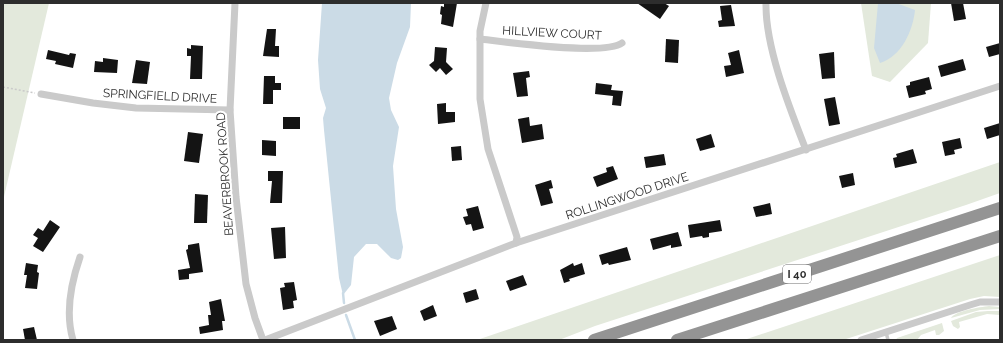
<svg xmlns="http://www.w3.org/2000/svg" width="1003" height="343" font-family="Raleway,sans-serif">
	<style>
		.green { fill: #e3e9dc }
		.water { fill: #cbdbe6 }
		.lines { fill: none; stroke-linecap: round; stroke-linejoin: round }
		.stream { stroke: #cbdbe6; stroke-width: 2.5 }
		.building { fill: #141414 }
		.path { stroke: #cacaca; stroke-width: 1.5; stroke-dasharray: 2 2; stroke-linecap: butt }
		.service { stroke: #cacaca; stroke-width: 3.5 }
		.minor { stroke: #cacaca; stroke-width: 7 }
		.motorway { stroke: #949494; stroke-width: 12 }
		.labels { text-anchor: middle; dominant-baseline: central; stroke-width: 4; stroke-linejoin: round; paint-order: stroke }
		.shield { fill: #fff; stroke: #6c6c6c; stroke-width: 1 }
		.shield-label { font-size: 11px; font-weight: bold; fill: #2d2d2d }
		.street-label { font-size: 12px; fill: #2d2d2d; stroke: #fff }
	</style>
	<rect width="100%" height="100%" fill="#fff"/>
	<!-- green -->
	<g class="green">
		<polygon points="3,3 49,3 3,201"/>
		<polygon points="861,3 931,3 928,43 890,82 872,76"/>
		<polygon points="1000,162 1000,193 966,205 595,326 559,340 477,340"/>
		<polygon points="1000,255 1000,297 984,296 970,299 843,340 744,340"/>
		<path d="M989,306L1000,307V309L980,310L951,318C955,311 980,307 989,306Z"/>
		<polygon points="988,311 1000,311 1000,315 987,314 959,322 960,327 958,329 953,326 951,321 976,312"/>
		<polygon points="942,323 944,331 939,335 936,335 935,330 921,335 917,340 896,340 897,338"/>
	</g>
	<!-- water -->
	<g class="water">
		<polygon points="322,3 411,3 410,27 397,63 389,98 391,110 399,127 393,166 396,209 403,247 401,258 398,260 391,258 377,244 366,244 354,257 351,285 343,295 339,278 324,130 323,118 326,108 320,89 318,60"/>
		<path d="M878,3H896L915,10C913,30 902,56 880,63L874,48Z"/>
	</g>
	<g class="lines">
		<!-- stream -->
		<g class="stream">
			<polyline points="343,293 344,303"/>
			<polyline points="346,315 355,340"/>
		</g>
	</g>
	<!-- building -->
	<g class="building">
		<polygon points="444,3 457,3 453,27 441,24 442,15 440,14 441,6 444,7"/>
		<polygon points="637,3 664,3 669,6 660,19"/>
		<polygon points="951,3 963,3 966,19 954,21"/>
		<polygon points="731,5 735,26 719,27 718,21 722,20 720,6"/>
		<polygon points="267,29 276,29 275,46 279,46 279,57 263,56"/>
		<polygon points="666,39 679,40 678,63 665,62"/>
		<polygon points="1000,43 1000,54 989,57 986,47"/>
		<polygon points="191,45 203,46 202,79 190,79 191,56 187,56 187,48 191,49"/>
		<polygon points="435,47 447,48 446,62 453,69 446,75 440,68 436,72 429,65 434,61"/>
		<polygon points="48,50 69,55 70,53 76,54 73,68 55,64 56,61 46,59"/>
		<polygon points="739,50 744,73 726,77 724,66 731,65 728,53"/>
		<polygon points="834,52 835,78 822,79 819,54"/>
		<polygon points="103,58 118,60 117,73 94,72 95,61 103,62"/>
		<polygon points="963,59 966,70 941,77 938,66"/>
		<polygon points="136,60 150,62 147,84 132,83"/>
		<polygon points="529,71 530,77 526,78 528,96 517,97 513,73"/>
		<polygon points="264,76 275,76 275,83 281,83 281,90 273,90 273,104 263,104"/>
		<polygon points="929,77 932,89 925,91 926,94 909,98 906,86 910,85 910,82"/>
		<polygon points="596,83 612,85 611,90 623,91 621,106 612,105 613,96 595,94"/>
		<polygon points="835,97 840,124 829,126 824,99"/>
		<polygon points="446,103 446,112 455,112 455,122 438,124 437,104"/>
		<rect x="283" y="117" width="17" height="12"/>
		<polygon points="529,117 530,126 542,124 544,139 522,143 518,119"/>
		<polygon points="1000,123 1000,135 987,139 984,128"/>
		<polygon points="188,132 203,134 199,163 184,161"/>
		<polygon points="711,134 715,147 700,151 696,139"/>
		<polygon points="960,138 962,148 954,150 955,154 945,156 942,142"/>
		<polygon points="262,140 276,141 276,156 262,155"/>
		<polygon points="461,146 462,160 452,161 451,147"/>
		<polygon points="913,149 917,163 895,168 893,158 897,157 896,154"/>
		<polygon points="664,154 666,165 646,168 644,157"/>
		<polygon points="613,166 618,179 597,187 593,177 607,172 606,168"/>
		<polygon points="268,171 283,171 282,203 270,203 272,181 268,181"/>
		<polygon points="853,173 855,185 842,188 839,176"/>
		<polygon points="551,180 553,188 549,189 553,203 541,206 535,185"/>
		<polygon points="195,194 208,195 207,223 194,223"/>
		<polygon points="770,203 772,214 756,217 753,207"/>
		<polygon points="478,206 484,228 473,231 471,224 466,225 463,217 468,216 466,209"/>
		<polygon points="50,220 60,227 43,252 33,246 38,238 33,235 38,228 43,231"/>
		<polygon points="720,220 722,231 709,233 709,237 703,238 702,236 690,238 688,225"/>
		<polygon points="285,227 286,258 274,259 271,228"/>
		<polygon points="678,232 682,246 671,248 671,245 653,250 650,239"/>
		<polygon points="199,243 203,272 189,274 189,279 179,280 178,270 190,268 186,250 188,249 188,245"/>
		<polygon points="627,247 631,260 609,265 608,263 602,265 599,255"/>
		<polygon points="26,263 38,265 37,272 39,273 37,289 25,288 27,275 24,275"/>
		<polygon points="573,263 574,266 582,263 585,274 569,279 570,281 564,283 560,270"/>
		<polygon points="523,275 527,285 510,291 506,281"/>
		<polygon points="294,282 297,300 293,301 294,308 283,310 280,288 285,287 284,283"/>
		<polygon points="476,289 479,299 466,303 463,293"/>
		<polygon points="221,299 225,321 222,321 223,330 200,334 199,327 209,325 208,315 211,315 209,302"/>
		<polygon points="433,305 437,316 424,321 420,311"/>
		<polygon points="392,316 397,329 380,336 374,321"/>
		<polygon points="34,327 37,340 25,340 23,329"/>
	</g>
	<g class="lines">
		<!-- path -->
		<polyline class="path" points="3,87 35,93"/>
		<!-- service -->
		<polyline class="service" points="886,332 888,340"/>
		<!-- minor -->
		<g class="minor">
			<polyline points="235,3 230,110 236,197 246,284 255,318 263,340"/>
			<polyline points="486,3 480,31 480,99 488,149 517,237 516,243"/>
			<path d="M766,3C765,47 790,109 806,150"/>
			<path d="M480,39C506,42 604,56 622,43"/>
			<polyline points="41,94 93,103 136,108 230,110"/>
			<path d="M73,340C65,313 71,283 80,257"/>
			<polyline points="265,340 516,243 1000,86"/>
			<polyline points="861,340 970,305 980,302 1000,302"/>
		</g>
		<!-- motorway -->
		<g class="motorway">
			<polyline points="594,340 1000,208"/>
			<polyline points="677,340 1000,236"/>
		</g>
	</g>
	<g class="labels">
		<!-- shield labels -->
		<rect class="shield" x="783" y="265" width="28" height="18" rx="3"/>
		<g class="shield-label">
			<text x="797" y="274">I 40</text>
		</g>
		<!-- street labels -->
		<g class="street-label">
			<text transform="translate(552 33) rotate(3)">HILLVIEW COURT</text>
			<text transform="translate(160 96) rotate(3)">SPRINGFIELD DRIVE</text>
			<text transform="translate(225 174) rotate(-94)">BEAVERBROOK ROAD</text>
			<text transform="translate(627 196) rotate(-18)">ROLLINGWOOD DRIVE</text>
		</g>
	</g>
	<!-- border -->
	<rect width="1003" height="343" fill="none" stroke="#2d2d2d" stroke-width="8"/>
</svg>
